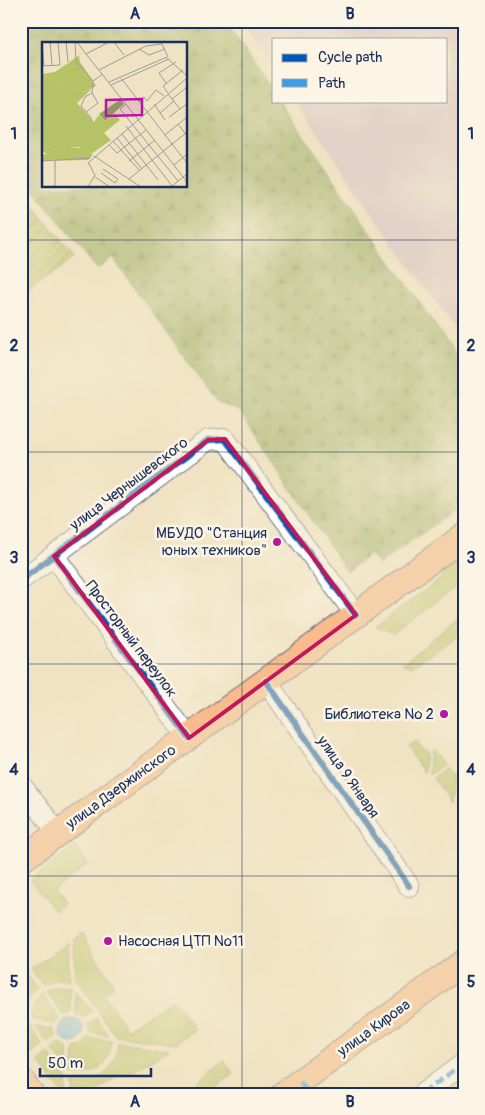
<svg xmlns="http://www.w3.org/2000/svg" width="485" height="1115" font-family="Pangolin,sans-serif">
	<style>
		.industrial { fill: #d1bdcc }
		.grass { fill: #b5c366; stroke: #687962 }
		.forest { fill: url(#forest-firs); stroke: #566c5c; fill-rule: evenodd }
		.garden { fill: url(#garden-furrows); stroke: #687962 }
		.water { fill: url(#water-rules); stroke: #3e729e }
		.lines { fill: none; stroke-linecap: round; stroke-linejoin: round }
		.minor-casing { stroke: #666e81; stroke-width: 22 }
		.major-casing { stroke: #666e81; stroke-width: 27 }
		.minor { stroke: #fff; stroke-width: 20 }
		.major { stroke: #fabb8c; stroke-width: 25 }
		.quiet { stroke: #3b9de6; stroke-width: 5; stroke-dasharray: 10 5; stroke-linecap: butt }
		.cycleway-casing { stroke: #fcf5e5; stroke-width: 9 }
		.cycleway { stroke: #0057b8; stroke-width: 6 }
		.marked { fill: none; stroke: #c2185b; stroke-width: 4; stroke-linejoin: round }
		.grid { fill: none; stroke: #1b2f5e; stroke-width: 1; stroke-opacity: 0.55 }
		.poi-dot { fill: #b5179e; stroke: #fcf5e5; stroke-width: 2 }
		.labels { text-anchor: middle; dominant-baseline: central; stroke-width: 5; stroke-linejoin: round; paint-order: stroke }
		.street-label { font-size: 15px; fill: #1b2f5e; stroke: #fcf5e5 }
		.poi-label { font-size: 15px; fill: #1b2f5e; stroke: #fcf5e5; text-anchor: end }
		.inset-road { fill: none; stroke: #9b9b9b; stroke-width: 1 }
		.view { fill: #b5179e; fill-opacity: 0.15; stroke: #b5179e; stroke-width: 2.5 }
		.inset-edge { fill: none; stroke: #1b2f5e; stroke-width: 2.5 }
		.neatline { fill: none; stroke: #1b2f5e; stroke-width: 2 }
		.grid-label { font-size: 16px; text-anchor: middle; font-weight: bold; fill: #1b2f5e }
	</style>
	<defs>
		<pattern id="forest-firs" width="22" height="20" patternUnits="userSpaceOnUse" patternTransform="scale(1.25)"><rect width="22" height="20" fill="#90a95b"/><path d="M5 1l3.5 6h-7zM16 11l3.5 6h-7z" fill="#758a4e"/></pattern>
		<pattern id="garden-furrows" width="10" height="10" patternUnits="userSpaceOnUse" patternTransform="scale(1.25)"><rect width="10" height="10" fill="#b5c366"/><path d="M-1 1l2-2M0 10L10 0M9 11l2-2" fill="none" stroke="#929f57"/></pattern>
		<pattern id="water-rules" width="6" height="5" patternUnits="userSpaceOnUse" patternTransform="scale(1.25)"><rect width="6" height="5" fill="#62b5de"/><path d="M0 2.5h6" fill="none" stroke="#5094b7"/></pattern>
	</defs>
	<rect width="100%" height="100%" fill="#fcf5e5"/>
	<filter id="ink" filterUnits="userSpaceOnUse"><feTurbulence type="fractalNoise" baseFrequency=".02" numOctaves="2"/><feDisplacementMap in="SourceGraphic" scale="10" xChannelSelector="R" yChannelSelector="G"/><feConvolveMatrix kernelMatrix="1 2 1 2 8 2 1 2 1" color-interpolation-filters="sRGB"/></filter>
	<filter id="wash" filterUnits="userSpaceOnUse"><feTurbulence type="fractalNoise" baseFrequency=".0096" numOctaves="4" result="noise"/><feDisplacementMap in="SourceGraphic" scale="20" xChannelSelector="R" yChannelSelector="G"/><feGaussianBlur stdDeviation="1.12" result="paint"/><feColorMatrix in="noise" values="0 0 0 0 0 0 0 0 0 0 0 0 0 0 0 0 0 1.4 0 .05"/><feComposite in="paint" operator="in"/></filter>
	<g filter="url(#wash)">
		<rect width="100%" height="100%" fill="#f0e3c3"/>
		<!-- industrial -->
		<polygon class="industrial" points="241,21 464,21 464,341 372,213 296,101 446,101 446,39 274,39 274,68"/>
		<!-- grass -->
		<g class="grass">
			<polygon points="461,560 464,560 464,581 393,635 375,627 440,579 447,569"/>
			<polygon points="463,614 464,632 412,666 402,664"/>
			<polygon points="414,742 419,750 425,753 424,773 406,747"/>
			<polygon points="433,751 443,765 429,775 429,753"/>
			<polygon points="445,768 452,777 449,802 433,778"/>
			<polygon points="75,846 88,864 53,891 63,904 54,911 30,880"/>
			<polygon points="81,933 114,986 103,994 127,1029 172,999 195,1029 176,1043 116,1036 75,977 74,938"/>
			<polygon points="68,943 69,981 55,979 43,986 31,969"/>
			<polygon points="26,974 38,989 27,1003 26,1018 21,1018 21,977"/>
			<polygon points="70,987 71,1012 64,1015 46,991 54,988"/>
			<polygon points="75,992 92,1011 83,1018 76,1014"/>
			<polygon points="42,994 60,1019 55,1024 31,1019 33,1008"/>
			<polygon points="97,1018 109,1036 91,1033 88,1025"/>
			<polygon points="21,1024 29,1025 43,1046 32,1054 21,1038"/>
			<polygon points="35,1027 54,1029 56,1037 48,1043"/>
			<path d="M89,1039L111,1041C111,1065 96,1076 73,1075L75,1049L83,1047Z"/>
			<path d="M118,1042L169,1049L124,1077L121,1073L94,1094H73V1083C102,1083 116,1071 118,1042Z"/>
			<polygon points="60,1044 68,1048 68,1070 52,1050"/>
			<polygon points="49,1054 67,1079 66,1094 62,1094 39,1062"/>
			<polygon points="224,1061 234,1074 205,1094 197,1082"/>
		</g>
		<!-- forest -->
		<path class="forest" d="M21,21H225L274,92V101H280L464,367V503L378,565L370,554L347,572L240,412L217,402L113,258L97,269L21,173ZM44,44H186V186H44Z"/>
		<!-- garden -->
		<polygon class="garden" points="21,190 75,258 21,296"/>
		<!-- water -->
		<circle class="water" cx="72" cy="1031" r="12"/>
	</g>
	<g filter="url(#ink)">
		<g class="lines">
			<defs>
				<g id="minor">
					<polyline points="54,556 189,738"/>
					<polyline points="21,580 208,440 225,439 356,615"/>
					<polyline points="266,681 409,886"/>
					<polyline points="21,785 58,833"/>
					<polyline points="422,1094 464,1063"/>
				</g>
				<g id="major">
					<polyline points="21,860 464,536"/>
					<polyline points="21,1080 31,1094"/>
					<polyline points="283,1094 464,962"/>
				</g>
			</defs>
			<!-- minor casing -->
			<use href="#minor" class="minor-casing"/>
			<!-- major casing -->
			<use href="#major" class="major-casing"/>
			<!-- minor -->
			<use href="#minor" class="minor"/>
			<!-- major -->
			<use href="#major" class="major"/>
			<!-- quiet -->
			<g class="quiet">
				<polyline points="300,1082 309,1094"/>
				<polyline points="422,1094 464,1063"/>
			</g>
			<defs>
				<g id="cycleway">
					<polyline points="54,556 189,738"/>
					<polyline points="21,580 208,440 225,439 356,615"/>
					<polyline points="266,681 409,886"/>
				</g>
			</defs>
			<!-- cycleway casing -->
			<use href="#cycleway" class="cycleway-casing"/>
			<!-- cycleway -->
			<use href="#cycleway" class="cycleway"/>
		</g>
	</g>
	<!-- marked area -->
	<path d="M0 0H485V1115H0ZM225,439L356,615L189,738L54,556L208,440Z" fill="#f0e3c3" fill-opacity=".55" fill-rule="evenodd"/>
	<path class="marked" d="M225,439L356,615L189,738L54,556L208,440Z"/>
	<!-- grid -->
	<path class="grid" d="M242,21V1094M21,240H464M21,452H464M21,664H464M21,876H464"/>
	<!-- markers -->
	<g class="poi-dot">
		<circle cx="277" cy="542" r="5"/>
		<circle cx="444" cy="714" r="5"/>
		<circle cx="108" cy="941" r="5"/>
	</g>
	<g class="labels">
		<!-- street labels -->
		<g class="street-label">
			<text transform="translate(129 484) rotate(-37)">улица Чернышевского</text>
			<text transform="translate(131 639) rotate(53)">Просторный переулок</text>
			<text transform="translate(348 777) rotate(55)">улица 9 Января</text>
			<text transform="translate(121 787) rotate(-36)">улица Дзержинского</text>
			<text transform="translate(374 1028) rotate(-36)">улица Кирова</text>
		</g>
		<!-- poi labels -->
		<g class="poi-label">
			<text x="267" y="533">МБУДО "Станция<tspan x="267" dy="17">юных техников"</tspan></text>
			<text x="434" y="714">Библиотека № 2</text>
			<text x="118" y="941" text-anchor="start">Насосная ЦТП №11</text>
		</g>
	</g>
	<!-- overview -->
	<g transform="translate(42 42)">
		<rect width="145" height="145" fill="#f0e3c3"/>
		<path d="M42,10L37,14L38,20L59,51L54,44L43,50L25,46L0,32L13,30ZM24,106H39L51,113L46,118L0,119V113L5,112L0,109Z" fill="#b5c366"/>
		<path d="M79,57L82,62L63,79L57,72Z" fill="#90a95b"/>
		<path d="M0,32L25,46L43,50L50,47L35,61L52,80L57,73L63,79L73,71L78,78L62,91L69,98L49,112L37,105L0,109Z" fill="#b5c366"/>
		<path class="inset-road" d="M0,0L2,24M8,0L10,23M24,0L26,20M33,0L34,19L51,39L61,32M35,0L44,12M67,0L44,12L121,109M72,0L82,13M97,7L107,13L123,7M125,16L145,34M0,24L18,23L16,0M57,28L104,4L120,2L126,15M79,36L130,102M67,40L125,15M124,41L117,31L134,20M69,43L127,17M126,51L121,44L141,28M126,52L138,67M130,57L145,45M100,61L98,58L102,55L105,59L114,48L122,54M84,62L78,67L136,139M112,62L123,78M44,70L56,61L50,51L51,40M118,71L132,59M127,75L145,62M50,77L39,64L43,55L50,51M136,82L145,94M84,84L130,144L145,132M80,92L116,138M123,93L145,75M75,96L100,127M71,99L98,129M130,102L145,121M67,103L75,111L104,88M121,109L145,140M52,114L99,145M0,119L48,116M13,119V145M87,119L113,98M46,120L53,133L46,145M46,121L145,36M132,123L145,112M59,131L73,141L76,137L61,127M53,135L68,145M87,137L145,90"/>
		<path class="view" d="M100,57V73L64,74V58Z"/>
		<rect width="145" height="145" class="inset-edge"/>
	</g>
	<!-- margin -->
	<rect width="485" height="1115" fill="none" stroke="#fcf5e5" stroke-width="55"/>
	<!-- legend -->
	<rect x="272" y="38" width="175" height="65" fill="#fcf5e5" stroke="#a2a6af"/>
	<rect x="282" y="54" width="25" height="8" fill="#0057b8" stroke="#a2a6af"/>
	<text x="318" y="62" font-size="15" fill="#1b2f5e">Cycle path</text>
	<rect x="282" y="79" width="25" height="8" fill="#3b9de6" stroke="#a2a6af"/>
	<text x="318" y="88" font-size="15" fill="#1b2f5e">Path</text>
	<!-- scale -->
	<path d="M40 1068v8h111v-8" fill="none" stroke="#1b2f5e" stroke-width="2.5"/>
	<text x="48" y="1068" font-size="15" fill="#1b2f5e" stroke="#fcf5e5" stroke-width="4" paint-order="stroke">50 m</text>
	<rect x="28" y="28" width="430" height="1060" class="neatline"/>
	<g class="grid-label">
		<text x="135" y="19">A</text>
		<text x="350" y="19">B</text>
		<text x="14" y="139">1</text>
		<text x="471" y="139">1</text>
		<text x="14" y="351">2</text>
		<text x="471" y="351">2</text>
		<text x="14" y="563">3</text>
		<text x="471" y="563">3</text>
		<text x="14" y="775">4</text>
		<text x="471" y="775">4</text>
		<text x="14" y="987">5</text>
		<text x="471" y="987">5</text>
		<text x="135" y="1107">A</text>
		<text x="350" y="1107">B</text>
	</g>
</svg>
